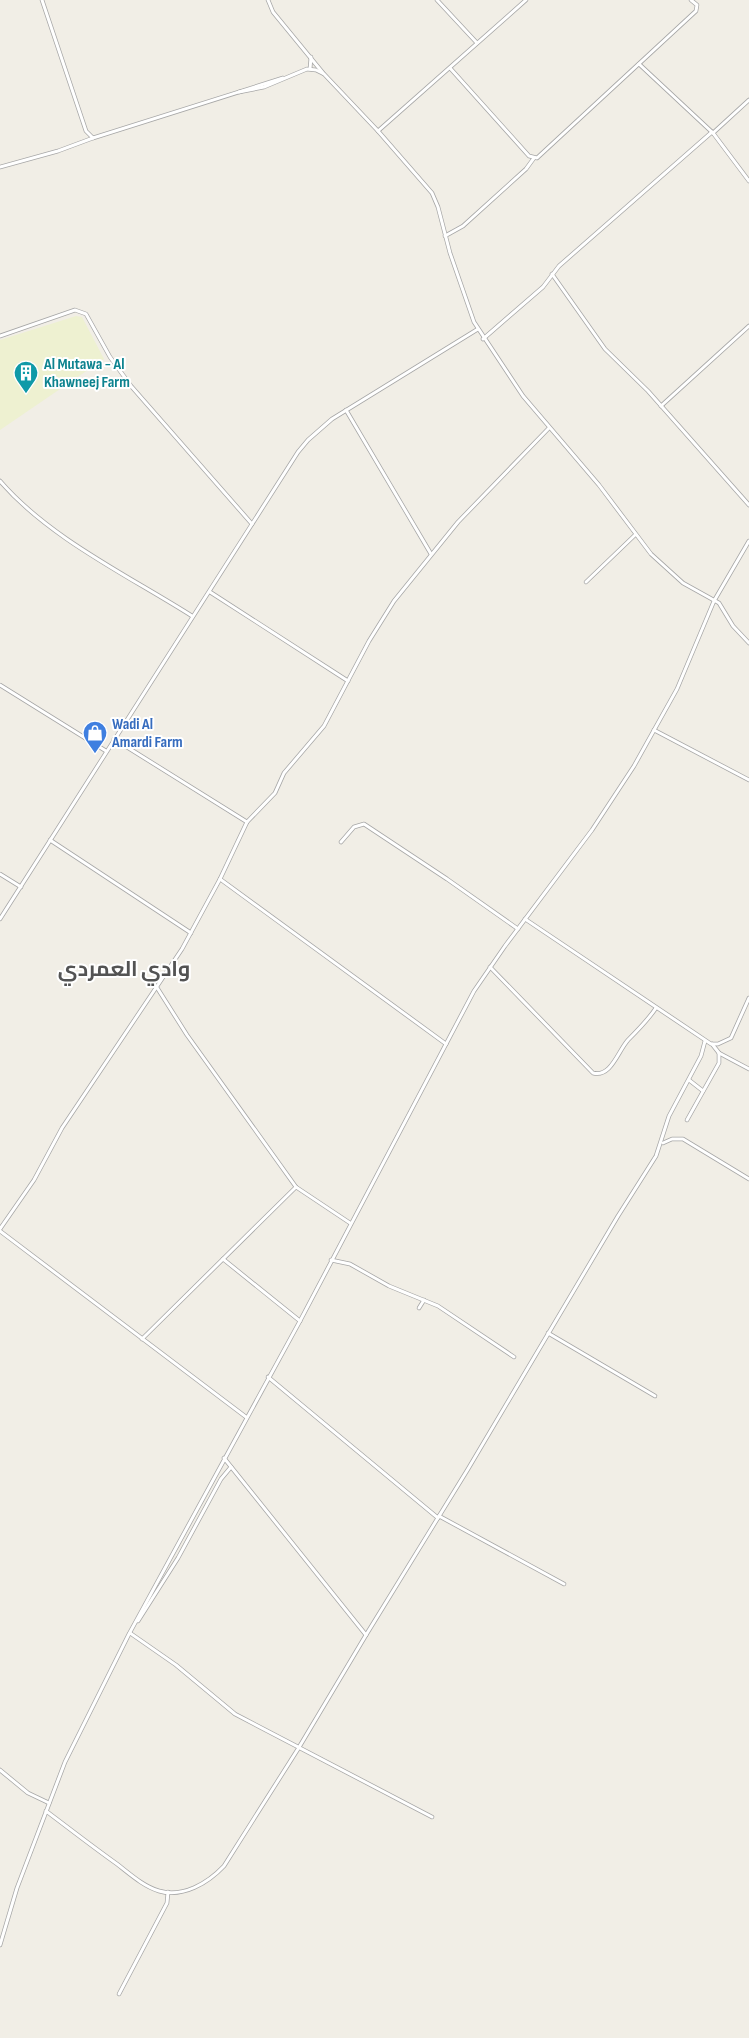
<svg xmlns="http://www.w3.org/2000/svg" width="749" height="2038" font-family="'Sofia Sans Condensed',Cairo,sans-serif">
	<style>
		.farmland { fill: #eef1d1 }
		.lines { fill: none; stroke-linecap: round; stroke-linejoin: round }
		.minor-casing { stroke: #a7a7a7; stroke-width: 4.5 }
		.minor { stroke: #fff; stroke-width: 3 }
		.labels { text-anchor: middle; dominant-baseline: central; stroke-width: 4; stroke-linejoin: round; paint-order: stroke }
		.culture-label { font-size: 16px; font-weight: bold; fill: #0d838f; stroke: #fff; text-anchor: start }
		.shop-label { font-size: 16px; font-weight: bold; fill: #366cbe; stroke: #fff; text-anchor: start }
		.district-label { font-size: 21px; font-weight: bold; fill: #535353; stroke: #fff }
	</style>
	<rect width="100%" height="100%" fill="#f1eee6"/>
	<!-- farmland -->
	<polygon class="farmland" points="76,316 82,317 104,359 0,430 0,340"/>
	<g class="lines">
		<defs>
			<g id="minor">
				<polyline points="42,0 86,131 93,138 283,78"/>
				<polyline points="268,0 273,12 323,73"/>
				<polyline points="437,0 477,43"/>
				<polyline points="639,64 713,133 749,181"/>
				<polyline points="450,68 529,156 537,158 696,11 697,5 691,0"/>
				<polyline points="310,69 311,57"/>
				<polyline points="239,92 264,87 307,69 316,70 324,74 378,131 432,193 438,207 450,253 474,322 523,396 599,485 651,554 683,583 719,603 733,626 749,643"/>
				<polyline points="378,131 526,0"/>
				<polyline points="713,133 749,100"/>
				<polyline points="0,167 58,151 93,138"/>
				<polyline points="445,236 463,226 526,169 534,158"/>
				<polyline points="552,274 605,349 648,391 749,505"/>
				<polyline points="0,336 75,310 86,314 110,357 131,386 252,524"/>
				<polyline points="483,339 543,287 559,266 712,132"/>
				<polyline points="661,406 749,326"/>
				<polyline points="346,410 431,554"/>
				<path d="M0,481C49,538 129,576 192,616"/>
				<polyline points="586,582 635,535"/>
				<polyline points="210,592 348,681"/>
				<polyline points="0,685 106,751"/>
				<polyline points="654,730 749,780"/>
				<polyline points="114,739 247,822"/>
				<polyline points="50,840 191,933"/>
				<polyline points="341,842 354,827 364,824 447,879 518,929"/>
				<polyline points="0,874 21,887"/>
				<polyline points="220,879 446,1044"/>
				<polyline points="0,919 298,452 308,440 332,419 478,329"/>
				<polyline points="525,919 711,1044 718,1044 731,1038 749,998"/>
				<path d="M490,967L593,1073C611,1078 618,1051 628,1040C638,1030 648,1020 656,1008"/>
				<polyline points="156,986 187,1035 296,1187 350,1223"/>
				<polyline points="719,1053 749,1069"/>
				<polyline points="689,1080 703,1091"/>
				<polyline points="687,1120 719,1063 719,1053 712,1044"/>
				<polyline points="663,1143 672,1139 683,1139 749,1179"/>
				<polyline points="0,1229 34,1180 62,1128 182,949 220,879 247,822 275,793 284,773 324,726 369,641 394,601 458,522 549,428"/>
				<polyline points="0,1231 246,1417"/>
				<polyline points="223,1259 300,1321"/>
				<polyline points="331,1260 350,1264 389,1286 438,1306 514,1357"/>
				<polyline points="419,1308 424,1300"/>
				<polyline points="548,1333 655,1396"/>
				<polyline points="142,1339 296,1187"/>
				<polyline points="268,1377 438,1518"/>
				<polyline points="224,1458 366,1635"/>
				<polyline points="439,1516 564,1584"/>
				<polyline points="138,1621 178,1558 221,1479 231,1467"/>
				<polyline points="130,1633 176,1665 235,1714 432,1817"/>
				<polyline points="0,1770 28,1793 49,1803"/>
				<path d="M46,1811C70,1829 93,1847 117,1864C130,1874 143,1886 159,1891C183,1898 208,1883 224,1866L298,1749L366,1635L468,1469L618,1216L656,1156L669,1116L701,1056L705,1041"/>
				<polyline points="0,1945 17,1888 65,1762 129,1634 300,1321 474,991 505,946 592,830 634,766 677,689 714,601 749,541"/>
				<polyline points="119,1994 167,1903 168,1892"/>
			</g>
		</defs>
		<!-- minor casing -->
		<use href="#minor" class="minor-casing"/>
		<!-- minor -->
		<use href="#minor" class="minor"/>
	</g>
	<!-- icons -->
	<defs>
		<symbol id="building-pin" viewBox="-11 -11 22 30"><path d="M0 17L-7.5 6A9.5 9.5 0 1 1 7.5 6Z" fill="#0f9aa8" stroke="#fff"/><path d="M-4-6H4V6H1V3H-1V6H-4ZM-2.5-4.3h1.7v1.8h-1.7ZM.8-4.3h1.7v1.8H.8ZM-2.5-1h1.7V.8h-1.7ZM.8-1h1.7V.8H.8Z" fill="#fff"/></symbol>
		<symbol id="shop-pin" viewBox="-11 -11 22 30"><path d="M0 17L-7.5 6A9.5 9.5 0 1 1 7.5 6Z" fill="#3f7fe0" stroke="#fff"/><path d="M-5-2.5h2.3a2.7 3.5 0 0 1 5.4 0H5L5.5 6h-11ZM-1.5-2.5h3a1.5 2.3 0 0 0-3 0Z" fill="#fff"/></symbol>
	</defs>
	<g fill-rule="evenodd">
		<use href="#building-pin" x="12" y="359" width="28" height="38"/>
		<use href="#shop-pin" x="81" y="719" width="28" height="38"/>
	</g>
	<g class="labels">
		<!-- culture labels -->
		<g class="culture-label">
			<text x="44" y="364">Al Mutawa - Al<tspan x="44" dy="18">Khawneej Farm</tspan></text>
		</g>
		<!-- shop labels -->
		<g class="shop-label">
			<text x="112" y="724">Wadi Al<tspan x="112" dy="18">Amardi Farm</tspan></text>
		</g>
		<!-- district labels -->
		<g class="district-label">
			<text x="124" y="969">وادي العمردي</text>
		</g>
	</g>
</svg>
